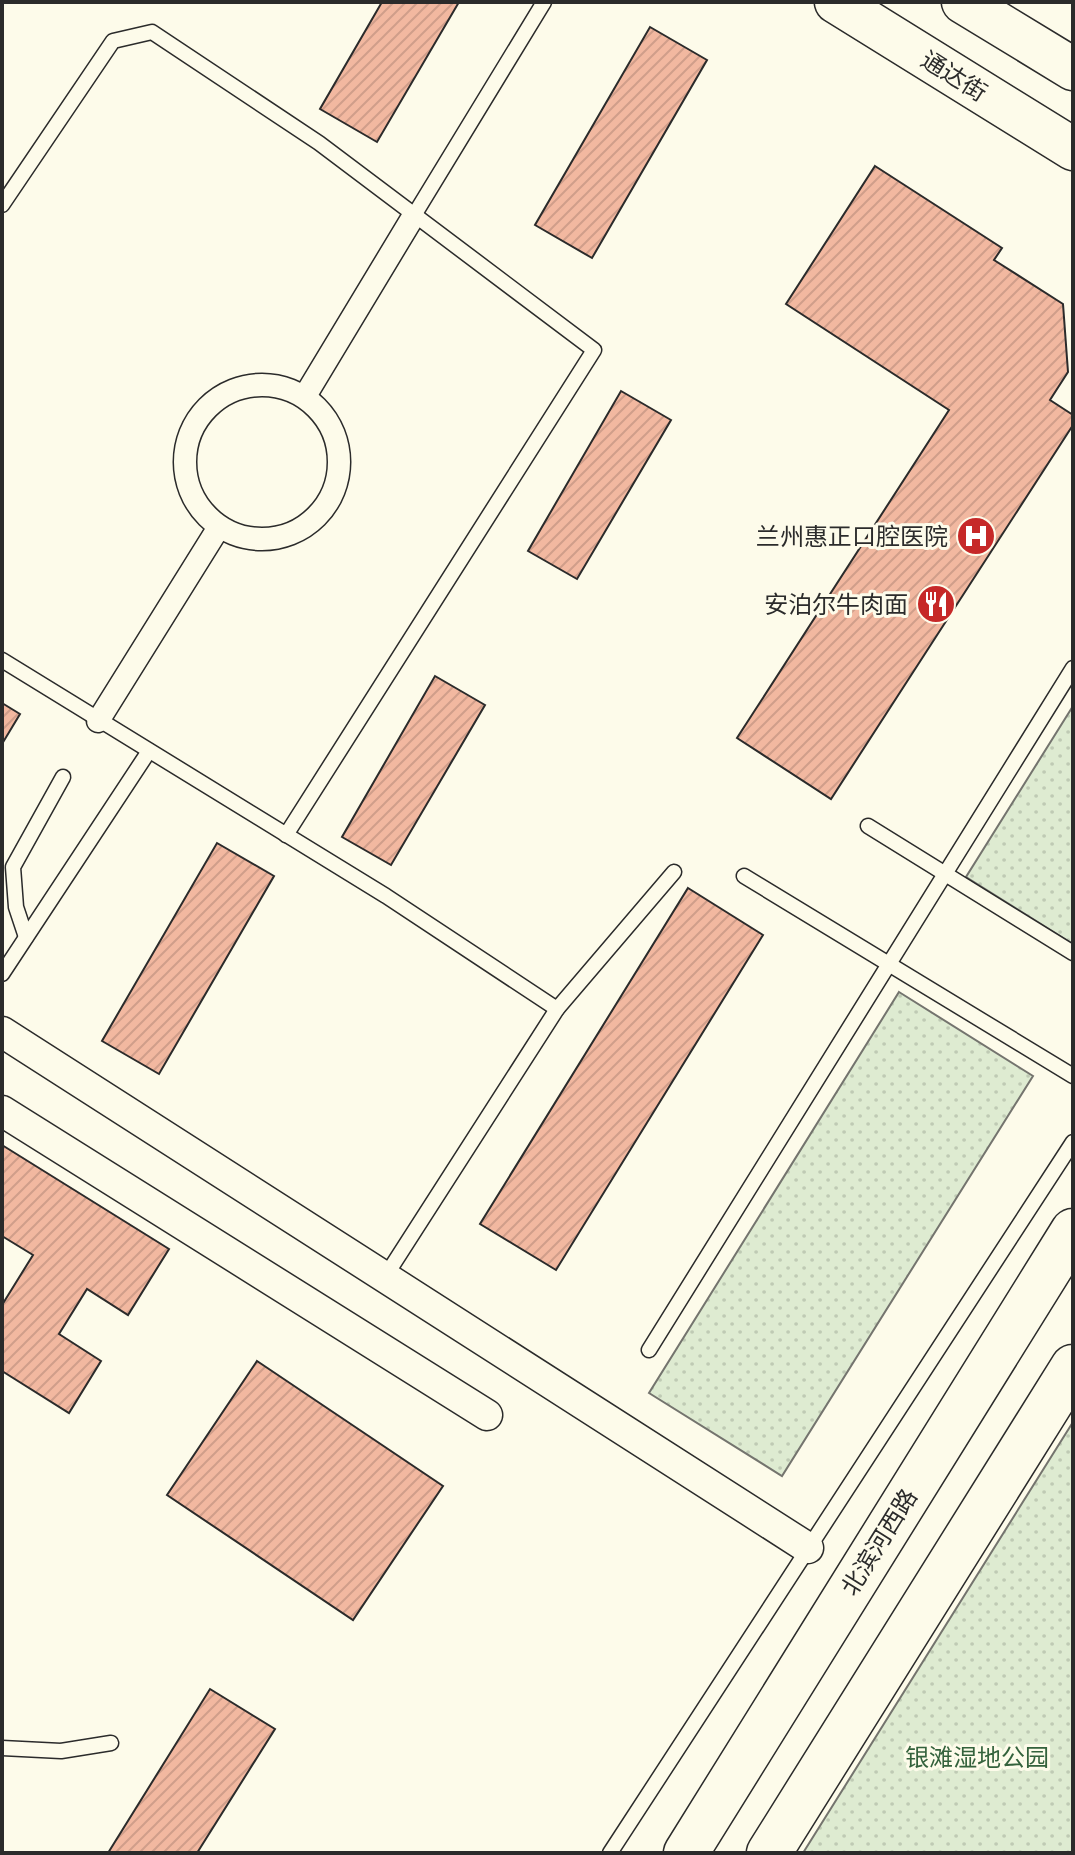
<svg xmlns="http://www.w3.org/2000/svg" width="1075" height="1855" font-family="Jost,'Noto Sans SC',sans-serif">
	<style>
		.park { fill: url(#park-dots); stroke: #74746e; stroke-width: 2 }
		.building { fill: url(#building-hatch); stroke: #2b2b2b; stroke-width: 2 }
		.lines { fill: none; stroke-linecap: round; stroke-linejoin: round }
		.service-casing { stroke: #2b2b2b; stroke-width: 17 }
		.pedestrian-casing { stroke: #2b2b2b; stroke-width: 25 }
		.minor-casing { stroke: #2b2b2b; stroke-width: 33 }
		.secondary-casing { stroke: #2b2b2b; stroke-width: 45 }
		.primary-casing { stroke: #2b2b2b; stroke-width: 47 }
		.service { stroke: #fdfbea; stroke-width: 14 }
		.pedestrian { stroke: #fdfbea; stroke-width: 22 }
		.minor { stroke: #fdfbea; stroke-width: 30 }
		.secondary { stroke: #fdfbea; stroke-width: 42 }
		.primary { stroke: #fdfbea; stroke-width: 44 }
		.labels { text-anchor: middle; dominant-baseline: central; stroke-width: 6; stroke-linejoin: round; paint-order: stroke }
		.street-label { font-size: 24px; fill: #2b2b2b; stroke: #fdfbea }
		.poi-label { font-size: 24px; fill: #2b2b2b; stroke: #fdfbea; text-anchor: end }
		.park-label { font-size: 24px; fill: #34623c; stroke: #fdfbea }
	</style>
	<defs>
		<pattern id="park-dots" width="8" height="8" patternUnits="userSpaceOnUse" patternTransform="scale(2)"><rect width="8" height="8" fill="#deebd1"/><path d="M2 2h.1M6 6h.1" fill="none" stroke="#bfcab4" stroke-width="1.8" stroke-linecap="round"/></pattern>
		<pattern id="building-hatch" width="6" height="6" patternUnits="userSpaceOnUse" patternTransform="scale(2)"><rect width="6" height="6" fill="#f2b8a0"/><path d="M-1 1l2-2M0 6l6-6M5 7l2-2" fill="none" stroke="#d09e8a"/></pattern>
	</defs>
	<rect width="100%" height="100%" fill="#fdfbea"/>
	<!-- park -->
	<g class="park">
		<polygon points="1073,706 1073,944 966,877"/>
		<polygon points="899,992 1033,1076 782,1476 649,1393"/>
		<polygon points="1073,1422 1073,1853 803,1853"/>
	</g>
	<!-- building -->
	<g class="building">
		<polygon points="382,2 459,2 377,142 320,109"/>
		<polygon points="650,27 707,60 592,258 535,225"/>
		<polygon points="875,166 1002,248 994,260 1063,304 1068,372 1050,400 1073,415 1073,425 831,799 737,738 949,410 786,304"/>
		<polygon points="621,391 671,420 577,579 528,551"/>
		<polygon points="435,676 485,705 391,865 342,837"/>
		<polygon points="2,703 20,714 2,744"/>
		<polygon points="217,843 274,876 159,1074 102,1041"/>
		<polygon points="688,888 763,935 556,1270 480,1224"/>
		<polygon points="2,1145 169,1249 128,1315 87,1289 59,1334 101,1361 69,1413 2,1371 2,1305 33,1255 2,1236"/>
		<polygon points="257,1361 443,1486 353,1620 167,1495"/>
		<polygon points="210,1689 275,1729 197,1853 108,1853"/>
	</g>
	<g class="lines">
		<defs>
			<g id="service">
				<polyline points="2,205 113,41 152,32 319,143 594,350 286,835"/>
				<polyline points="413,217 544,2"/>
				<polyline points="2,660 386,896 557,1009 674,872"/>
				<polyline points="868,826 1073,953"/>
				<polyline points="744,876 1073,1076"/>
				<polyline points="26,937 16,907 13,867 63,777"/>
				<polyline points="2,974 149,751"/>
				<polyline points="385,1277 557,1009"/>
				<polyline points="649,1350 1073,668"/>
				<polyline points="2,1748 61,1751 111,1743"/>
				<polyline points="610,1853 1073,1142"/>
			</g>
			<g id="pedestrian">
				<circle cx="262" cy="462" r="77"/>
				<polyline points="305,396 413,217"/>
				<polyline points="98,721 219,527"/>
			</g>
			<g id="minor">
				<polyline points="2,1032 808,1548"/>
				<polyline points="2,1111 487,1415"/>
			</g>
			<g id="secondary">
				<polyline points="836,2 1073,149"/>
				<polyline points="963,2 1073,69"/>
			</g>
			<g id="primary">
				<polyline points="686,1853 1073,1231"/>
				<polyline points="769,1853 1073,1367"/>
			</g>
		</defs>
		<!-- service casing -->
		<use href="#service" class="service-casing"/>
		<!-- pedestrian casing -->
		<use href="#pedestrian" class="pedestrian-casing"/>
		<!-- minor casing -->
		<use href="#minor" class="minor-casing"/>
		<!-- secondary casing -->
		<use href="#secondary" class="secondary-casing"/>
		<!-- primary casing -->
		<use href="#primary" class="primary-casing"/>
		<!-- service -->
		<use href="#service" class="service"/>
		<!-- pedestrian -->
		<use href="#pedestrian" class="pedestrian"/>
		<!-- minor -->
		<use href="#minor" class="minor"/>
		<!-- secondary -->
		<use href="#secondary" class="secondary"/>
		<!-- primary -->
		<use href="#primary" class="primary"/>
	</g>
	<!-- icons -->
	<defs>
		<symbol id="hospital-disc" viewBox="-11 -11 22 22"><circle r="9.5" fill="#c62828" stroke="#fdfbea"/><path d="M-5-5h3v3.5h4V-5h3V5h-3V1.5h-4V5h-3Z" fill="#fff"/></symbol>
		<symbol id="restaurant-disc" viewBox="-11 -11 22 22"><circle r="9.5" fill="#c62828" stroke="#fdfbea"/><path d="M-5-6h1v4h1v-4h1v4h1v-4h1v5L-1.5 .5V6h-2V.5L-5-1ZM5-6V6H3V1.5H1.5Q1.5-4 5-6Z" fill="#fff"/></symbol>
	</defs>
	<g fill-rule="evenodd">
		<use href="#hospital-disc" x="954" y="514" width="44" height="44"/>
		<use href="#restaurant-disc" x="914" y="582" width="44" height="44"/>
	</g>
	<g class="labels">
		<!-- street labels -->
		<g class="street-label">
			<text transform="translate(954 76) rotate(32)">通达街</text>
			<text transform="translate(879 1542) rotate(-58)">北滨河西路</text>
		</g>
		<!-- poi labels -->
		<g class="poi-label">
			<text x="948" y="536">兰州惠正口腔医院</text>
			<text x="908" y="604">安泊尔牛肉面</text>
		</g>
		<!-- park labels -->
		<g class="park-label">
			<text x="977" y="1757">银滩湿地公园</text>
		</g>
	</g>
	<!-- border -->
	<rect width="1075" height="1855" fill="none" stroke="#2b2b2b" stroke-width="8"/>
</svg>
